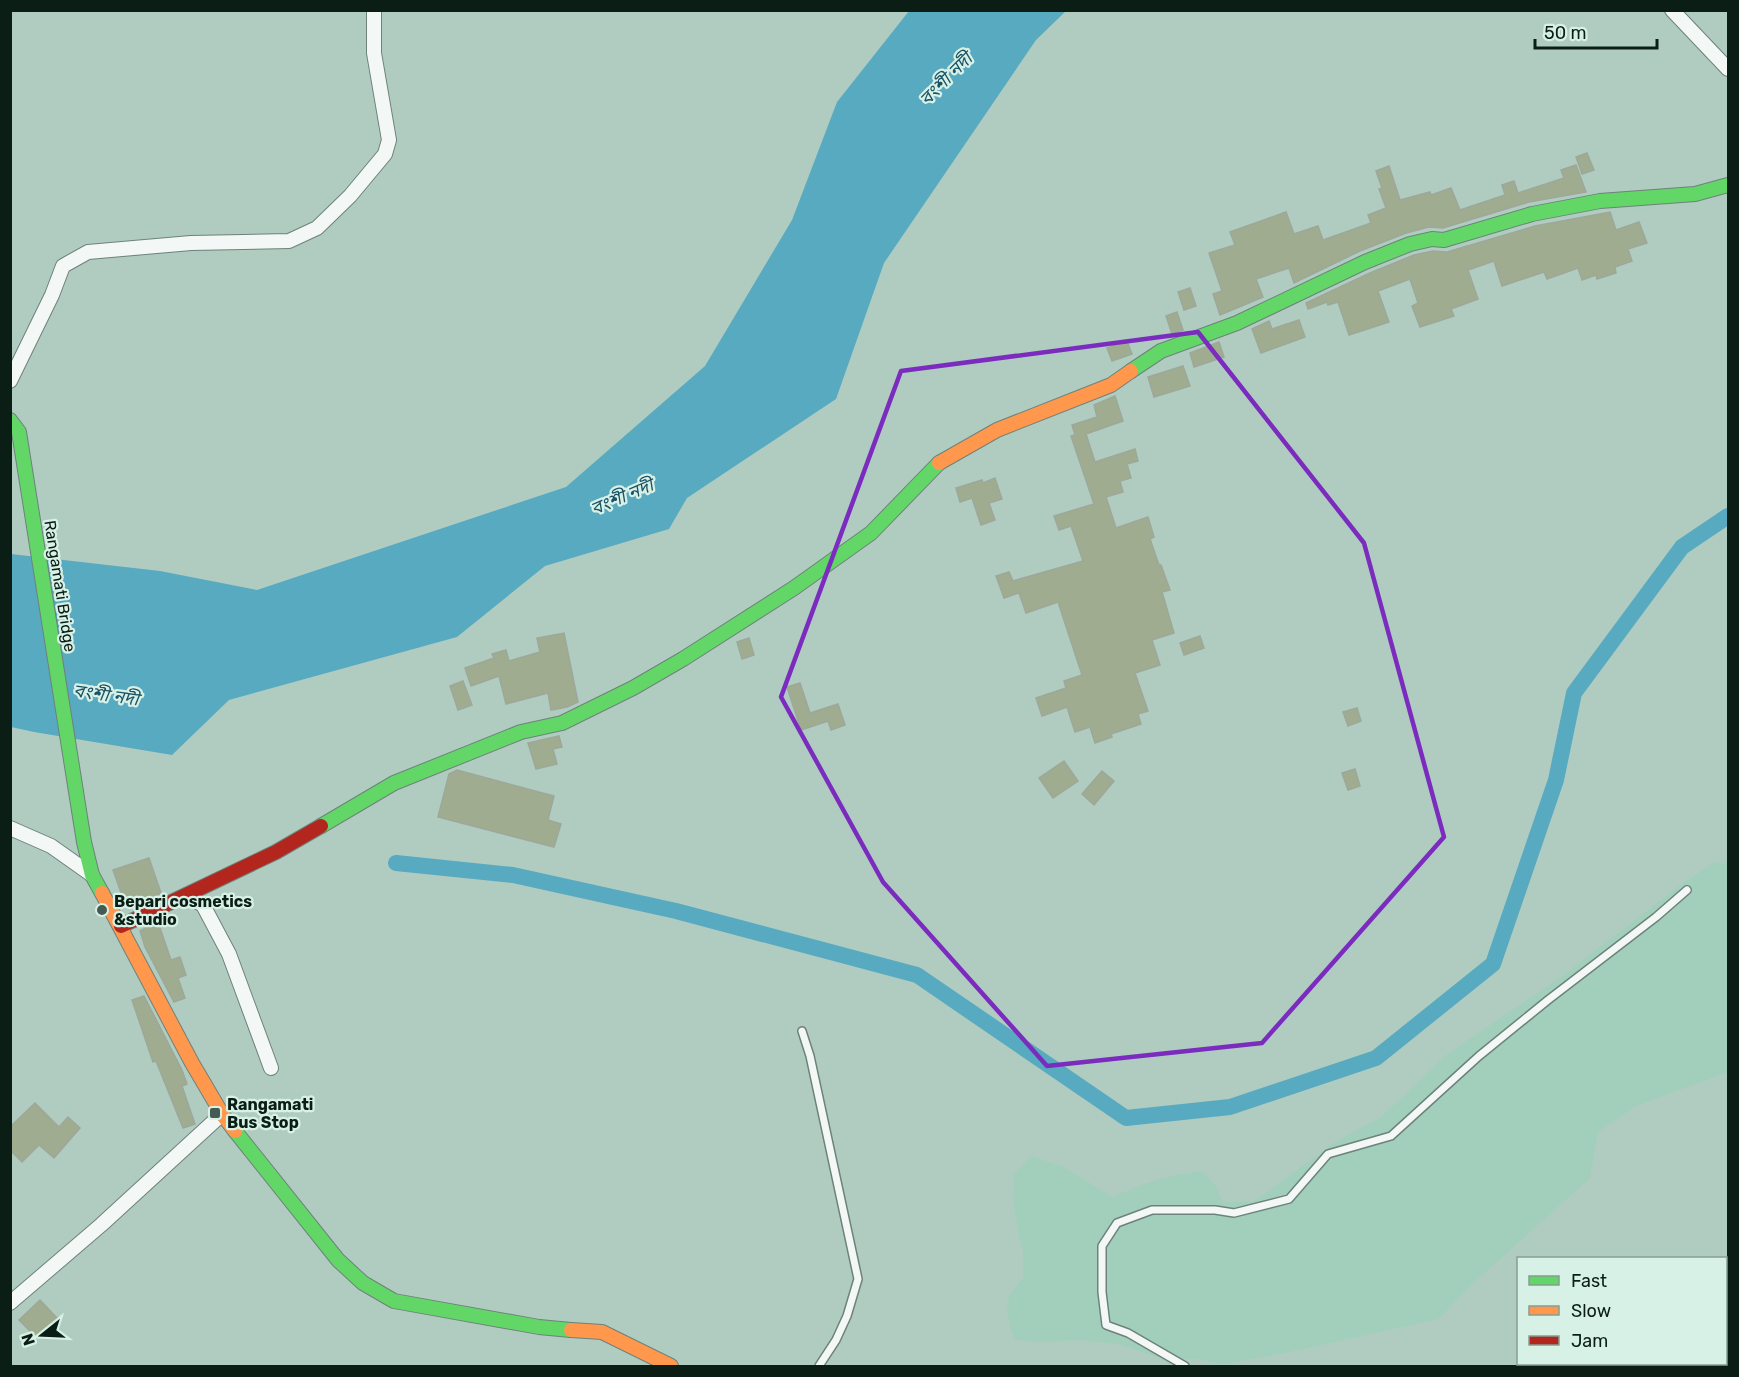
<svg xmlns="http://www.w3.org/2000/svg" width="1739" height="1377" font-family="Rubik,'Noto Sans Bengali',sans-serif">
	<style>
		.built { fill: #a2cfbb }
		.water { fill: #58aac1 }
		.lines { fill: none; stroke-linecap: round; stroke-linejoin: round }
		.canal { stroke: #58aac1; stroke-width: 16 }
		.building { fill: #a0ac90; stroke: #9ca89a; stroke-width: 1.5 }
		.lane-casing { stroke: #6d827a; stroke-width: 10 }
		.street-casing { stroke: #6d827a; stroke-width: 16 }
		.fast-casing { stroke: #6d827a; stroke-width: 16 }
		.slow-casing { stroke: #6d827a; stroke-width: 16 }
		.jam-casing { stroke: #6d827a; stroke-width: 16 }
		.lane { stroke: #f3f7f6; stroke-width: 7 }
		.street { stroke: #f3f7f6; stroke-width: 14 }
		.fast { stroke: #63d668; stroke-width: 14 }
		.slow { stroke: #ff974d; stroke-width: 14 }
		.jam { stroke: #b3261e; stroke-width: 14 }
		.marked { fill: none; stroke: #7b2cbf; stroke-width: 4.5; stroke-linejoin: round }
		.poi-dot { fill: #445b52; stroke: #d8f1e6; stroke-width: 2 }
		.labels { text-anchor: middle; dominant-baseline: central; stroke-width: 4.5; stroke-linejoin: round; paint-order: stroke }
		.street-label { font-size: 16px; fill: #0a1e16; stroke: #d8f1e6 }
		.poi-label { font-size: 16px; font-weight: bold; fill: #0a1e16; stroke: #d8f1e6; text-anchor: start }
		.water-label { font-size: 18px; font-style: italic; fill: #1a5266; stroke: #d8f1e6 }
	</style>
	<rect width="100%" height="100%" fill="#b0ccc0"/>
	<!-- built -->
	<polygon class="built" points="1714,862 1728,864 1728,1072 1636,1106 1598,1132 1590,1178 1468,1288 1439,1319 1276,1355 1224,1364 1196,1359 1160,1358 1121,1345 1082,1340 1038,1342 1014,1339 1010,1327 1007,1310 1009,1296 1023,1278 1023,1254 1013,1203 1014,1174 1031,1156 1064,1167 1112,1197 1146,1183 1181,1174 1202,1171 1217,1187 1222,1202 1253,1202 1341,1138 1380,1118 1446,1055 1558,979 1678,887"/>
	<!-- water -->
	<polygon class="water" points="909,11 1066,11 1036,40 884,263 836,399 687,498 669,529 545,566 457,637 229,700 172,755 34,732 11,727 11,554 160,571 257,590 566,487 705,366 792,220 837,102"/>
	<g class="lines">
		<!-- canal -->
		<polyline class="canal" points="396,863 513,875 676,911 917,975 1126,1118 1230,1107 1376,1058 1493,964 1556,780 1574,693 1682,547 1728,516"/>
	</g>
	<!-- building -->
	<g class="building">
		<polygon points="1587,153 1594,170 1582,174 1576,157"/>
		<polygon points="1576,165 1586,192 1529,202 1443,228 1429,227 1406,233 1360,251 1294,283 1289,268 1256,279 1263,297 1220,315 1213,294 1222,291 1209,253 1235,245 1230,232 1286,212 1294,234 1318,226 1323,240 1371,223 1368,215 1386,208 1379,189 1382,188 1376,171 1389,166 1400,200 1430,192 1431,195 1451,188 1460,210 1505,195 1502,185 1514,181 1518,193 1564,178 1561,170"/>
		<polygon points="1610,212 1616,230 1639,222 1647,243 1628,249 1632,261 1615,267 1616,273 1597,279 1596,275 1582,280 1578,268 1547,279 1544,272 1502,286 1494,261 1468,270 1478,299 1451,309 1454,316 1420,327 1412,306 1418,303 1410,279 1378,291 1389,322 1349,335 1338,302 1328,305 1327,302 1308,309 1306,303 1370,273 1414,255 1433,251 1447,252 1535,226"/>
		<polygon points="1190,288 1196,306 1184,310 1178,292"/>
		<polygon points="1177,312 1183,330 1172,334 1166,316"/>
		<polygon points="1299,320 1305,337 1261,353 1252,329 1269,321 1272,329"/>
		<polygon points="1127,341 1132,354 1112,361 1107,348"/>
		<polygon points="1219,342 1224,357 1194,367 1190,353"/>
		<polygon points="1183,366 1190,386 1154,397 1148,377"/>
		<polygon points="1115,396 1123,421 1086,434 1095,462 1135,449 1138,461 1127,464 1131,478 1120,481 1123,492 1106,497 1116,528 1148,517 1154,537 1150,539 1159,565 1161,565 1170,590 1162,592 1174,633 1152,640 1160,665 1135,673 1148,711 1138,714 1141,724 1111,734 1112,737 1095,743 1090,727 1075,732 1067,707 1042,716 1036,698 1066,688 1064,681 1082,675 1058,602 1026,613 1019,593 1004,598 996,576 1009,572 1013,581 1083,561 1071,526 1059,530 1054,516 1094,504 1071,436 1075,435 1072,425 1097,417 1094,405"/>
		<polygon points="995,478 1002,499 989,503 995,520 981,525 972,498 960,502 956,488 982,480 983,483"/>
		<polygon points="564,633 578,702 567,707 551,710 548,693 506,704 499,676 471,686 465,668 494,658 492,654 506,650 509,661 540,652 537,638"/>
		<polygon points="1200,636 1204,648 1184,655 1180,643"/>
		<polygon points="749,638 754,655 742,659 737,642"/>
		<polygon points="463,681 472,705 458,710 450,686"/>
		<polygon points="800,683 810,713 838,704 845,725 831,730 828,721 801,730 787,687"/>
		<polygon points="1357,708 1361,721 1348,726 1343,712"/>
		<polygon points="559,736 562,747 553,749 557,764 536,769 528,743"/>
		<polygon points="1064,761 1078,781 1053,798 1039,778"/>
		<polygon points="1355,769 1360,786 1348,790 1342,773"/>
		<polygon points="457,770 554,796 548,820 561,824 554,847 438,817 449,774"/>
		<polygon points="1102,771 1114,781 1094,805 1082,794"/>
		<polygon points="149,858 161,893 138,905 135,897 124,901 113,870"/>
		<polygon points="158,922 171,960 180,957 186,975 178,978 185,998 174,1002 145,947 140,931"/>
		<polygon points="144,996 182,1070 187,1084 182,1086 195,1124 183,1128 156,1061 153,1062 132,1000"/>
		<polygon points="35,1103 59,1127 68,1117 80,1128 54,1158 39,1145 22,1162 10,1150 10,1127"/>
		<polygon points="40,1300 57,1318 37,1338 19,1320"/>
	</g>
	<g class="lines">
		<defs>
			<g id="lane">
				<polyline points="802,1031 810,1056 858,1279 847,1316 836,1340 819,1366"/>
				<polyline points="1185,1366 1128,1333 1106,1325 1102,1292 1102,1246 1117,1223 1152,1210 1215,1210 1234,1213 1289,1199 1328,1154 1391,1136 1479,1056 1548,1000 1656,917 1687,890"/>
			</g>
			<g id="street">
				<polyline points="1672,10 1728,69"/>
				<polyline points="10,381 52,295 63,266 88,252 191,243 289,241 317,228 350,196 385,154 389,140 374,53 374,10"/>
				<polyline points="10,828 51,846 92,875"/>
				<polyline points="187,896 203,905 229,954 271,1068"/>
				<polyline points="10,1303 101,1225 222,1114"/>
			</g>
			<g id="fast">
				<polyline points="1131,371 1161,351 1237,323 1365,262 1410,244 1432,239 1444,240 1532,214 1600,201 1695,194 1728,185"/>
				<polyline points="10,420 19,432 84,842 92,875 102,893"/>
				<polyline points="321,826 394,783 521,732 562,723 633,688 683,659 794,588 871,533 939,463"/>
				<polyline points="235,1131 338,1260 363,1283 394,1301 539,1327 571,1330"/>
			</g>
			<g id="slow">
				<polyline points="939,463 997,430 1111,385 1131,371"/>
				<polyline points="102,893 192,1063 222,1114 235,1131"/>
				<polyline points="571,1330 602,1332 671,1366"/>
			</g>
			<polyline id="jam" points="121,926 276,852 321,826"/>
		</defs>
		<!-- lane casing -->
		<use href="#lane" class="lane-casing"/>
		<!-- street casing -->
		<use href="#street" class="street-casing"/>
		<!-- fast casing -->
		<use href="#fast" class="fast-casing"/>
		<!-- slow casing -->
		<use href="#slow" class="slow-casing"/>
		<!-- jam casing -->
		<use href="#jam" class="jam-casing"/>
		<!-- lane -->
		<use href="#lane" class="lane"/>
		<!-- street -->
		<use href="#street" class="street"/>
		<!-- fast -->
		<use href="#fast" class="fast"/>
		<!-- slow -->
		<use href="#slow" class="slow"/>
		<!-- jam -->
		<use href="#jam" class="jam"/>
	</g>
	<!-- marked area -->
	<path class="marked" d="M1198,332L1364,543L1444,837L1262,1043L1047,1066L883,882L781,697L901,371Z"/>
	<!-- markers -->
	<g class="poi-dot">
		<circle cx="102" cy="910" r="6"/>
		<rect x="209" y="1107" width="12" height="12" rx="3"/>
	</g>
	<g class="labels">
		<!-- street labels -->
		<g class="street-label">
			<text transform="translate(60 586) rotate(81)">Rangamati Bridge</text>
		</g>
		<!-- poi labels -->
		<g class="poi-label">
			<text x="114" y="901">Bepari cosmetics<tspan x="114" dy="18">&amp;studio</tspan></text>
			<text x="227" y="1104">Rangamati<tspan x="227" dy="18">Bus Stop</tspan></text>
		</g>
		<!-- water labels -->
		<g class="water-label">
			<text transform="translate(946 79) rotate(-45)">বংশী নদী</text>
			<text transform="translate(622 497) rotate(-23)">বংশী নদী</text>
			<text transform="translate(106 695) rotate(8)">বংশী নদী</text>
		</g>
	</g>
	<!-- border -->
	<rect width="1739" height="1377" fill="none" stroke="#0a1e16" stroke-width="24"/>
	<!-- legend -->
	<rect x="1517" y="1257" width="210" height="108" fill="#d8f1e6" stroke="#869d93" stroke-width="1.5"/>
	<rect x="1529" y="1276" width="30" height="9" fill="#63d668" stroke="#869d93" stroke-width="1.5"/>
	<text x="1571" y="1287" font-size="18" fill="#0a1e16">Fast</text>
	<rect x="1529" y="1306" width="30" height="9" fill="#ff974d" stroke="#869d93" stroke-width="1.5"/>
	<text x="1571" y="1317" font-size="18" fill="#0a1e16">Slow</text>
	<rect x="1529" y="1336" width="30" height="9" fill="#b3261e" stroke="#869d93" stroke-width="1.5"/>
	<text x="1571" y="1347" font-size="18" fill="#0a1e16">Jam</text>
	<!-- north arrow -->
	<g transform="translate(42 1335) rotate(252)" stroke="#d8f1e6" stroke-width="4.5" paint-order="stroke">
	<path d="M0-4.5L10 22L0 15L-10 22Z" fill="#0a1e16"/>
	<text y="-9" font-size="16" font-weight="bold" text-anchor="middle" fill="#0a1e16">N</text>
	</g>
	<!-- scale -->
	<path d="M1535 39v9h122v-9" fill="none" stroke="#0a1e16" stroke-width="3"/>
	<text x="1544" y="39" font-size="18" fill="#0a1e16" stroke="#d8f1e6" stroke-width="4.5" paint-order="stroke">50 m</text>
</svg>
